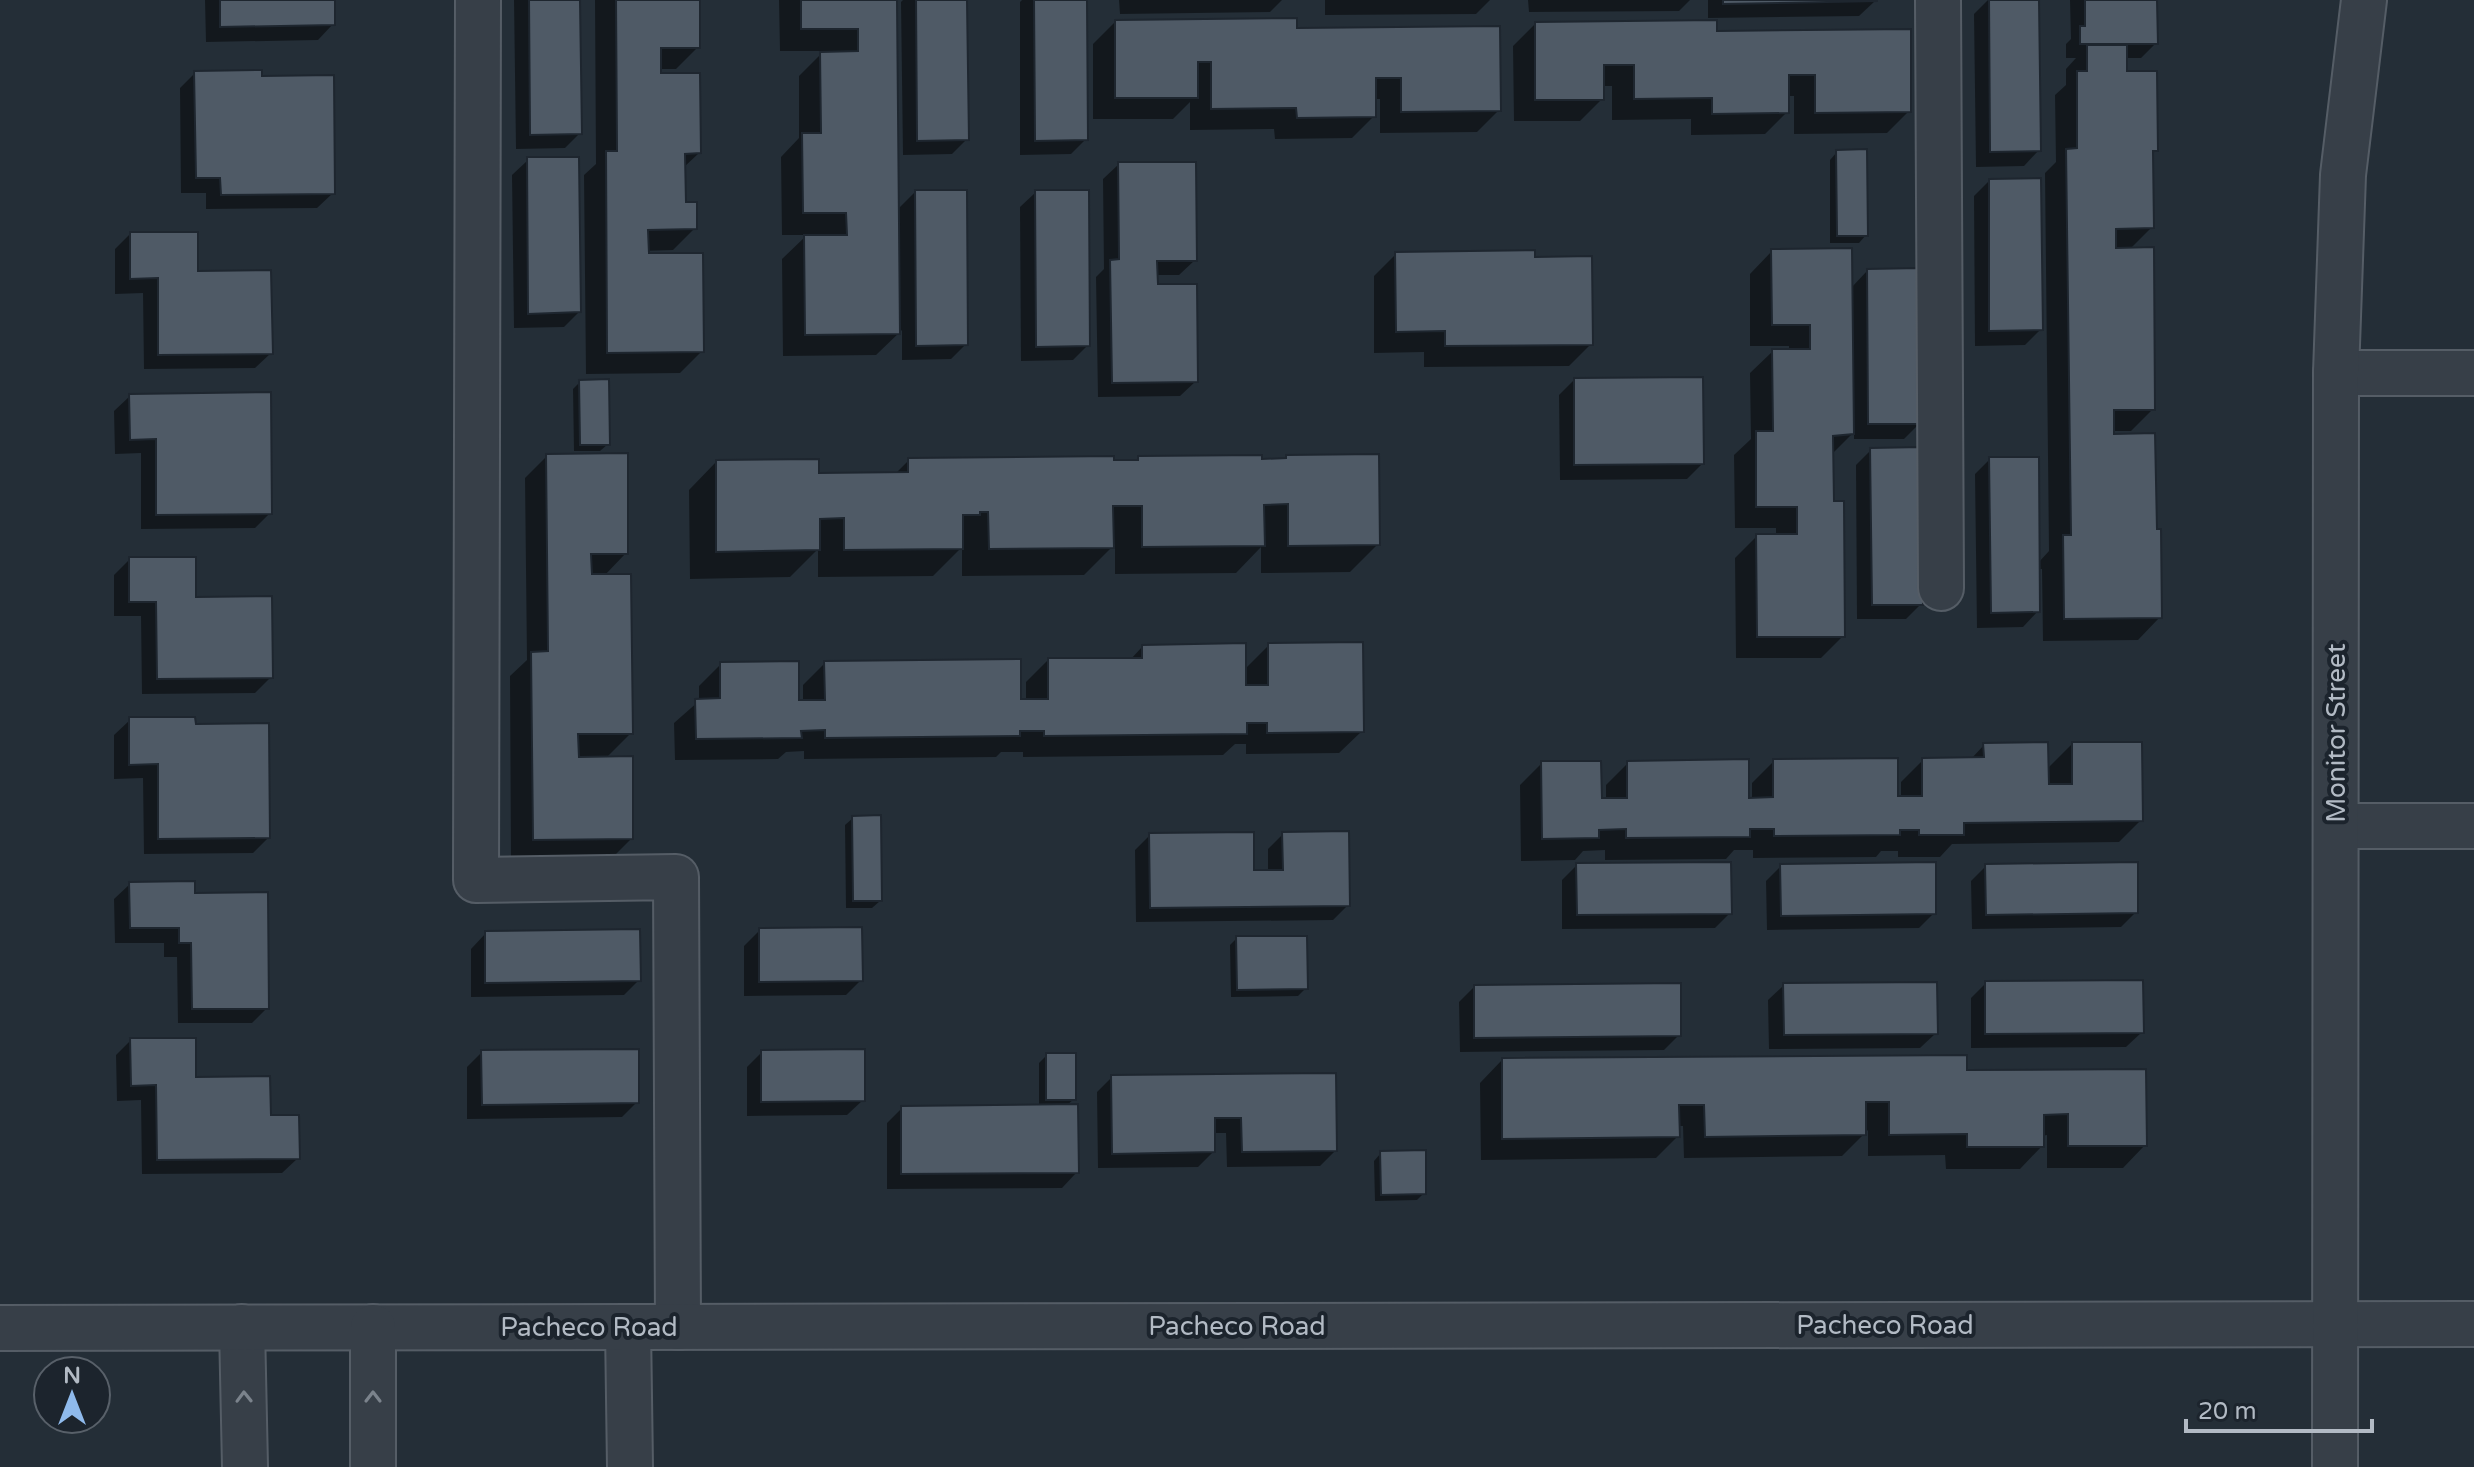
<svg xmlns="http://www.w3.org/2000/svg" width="2474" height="1467" font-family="'Varela Round',sans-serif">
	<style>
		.shadow { fill: #0007 }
		.building { fill: #4f5a66; stroke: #1e262f; stroke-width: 2 }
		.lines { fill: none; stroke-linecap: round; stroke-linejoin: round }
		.minor-casing { stroke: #555d66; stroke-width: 48 }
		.minor { stroke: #373f48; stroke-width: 44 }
		.oneway { stroke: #7b838c }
		.labels { text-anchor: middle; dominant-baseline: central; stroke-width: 8; stroke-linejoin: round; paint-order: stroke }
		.street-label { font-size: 26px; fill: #b2bac4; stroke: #1c242d }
	</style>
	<rect width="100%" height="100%" fill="#242e37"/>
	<!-- shadow -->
	<g class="shadow">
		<polygon points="205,0 333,0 333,24 318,40 206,42"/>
		<polygon points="514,0 578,0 580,133 565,148 516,149"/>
		<polygon points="595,0 698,0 698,47 676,69 659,69 660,75 699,153 683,168 684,204 695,228 673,250 639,251 702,351 680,373 586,374 584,175 596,164"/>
		<polygon points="779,0 895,0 897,210 915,192 966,344 951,359 902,360 902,330 876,355 783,356 782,259 807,235 782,235 781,157 799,138 799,76 824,51 780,51"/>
		<polygon points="903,0 965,0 967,139 952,154 903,155 901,2"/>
		<polygon points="1022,0 1085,0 1086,139 1071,154 1020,155 1020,2"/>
		<polygon points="1119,0 1282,0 1270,12 1120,14"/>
		<polygon points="1325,0 1490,0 1476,14 1325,15"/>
		<polygon points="1528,0 1690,0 1679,11 1529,12"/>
		<polygon points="1708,0 1875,0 1875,1 1859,16 1708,18"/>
		<polygon points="1988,0 2037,0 2039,150 2024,166 1976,167 1974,14"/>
		<polygon points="2070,0 2155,0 2156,43 2141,58 2125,58 2125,73 2156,150 2151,156 2152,227 2129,250 2153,409 2131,431 2112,431 2160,617 2138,640 2043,641 2042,569 2038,569 2038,611 2023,627 1977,628 1975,474 1990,459 2038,563 2049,551 2045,173 2056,162 2055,95 2066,85 2066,69 2076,58 2066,58 2066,44 2071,39"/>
		<polygon points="1115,22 1295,30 1499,110 1477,132 1380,133 1380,99 1374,99 1374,116 1352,138 1275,139 1274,129 1190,130 1190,102 1173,119 1093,119 1093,44"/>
		<polygon points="1535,24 1715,33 1909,111 1887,133 1794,134 1794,96 1787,96 1787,112 1765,134 1691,135 1691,119 1612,120 1612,86 1602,86 1602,99 1580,121 1514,121 1513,46"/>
		<polygon points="195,73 333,193 317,208 206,209 206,193 181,193 180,88"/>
		<polygon points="1837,152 1866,235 1859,243 1830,243 1830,160"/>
		<polygon points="528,160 579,312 564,327 514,328 512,175"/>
		<polygon points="1119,164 1195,260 1179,275 1155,275 1156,286 1196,381 1180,396 1098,397 1096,277 1104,269 1103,179"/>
		<polygon points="1989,181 2041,329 2025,345 1975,346 1974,196"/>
		<polygon points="1036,192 1088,345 1073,360 1021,361 1020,207"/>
		<polygon points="130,234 196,273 271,353 255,368 144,369 143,293 115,294 115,249"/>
		<polygon points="1772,251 1851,288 1867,271 1920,423 1904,439 1854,439 1854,432 1831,455 1843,636 1821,658 1736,658 1735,558 1757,536 1776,536 1776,528 1735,528 1734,455 1751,439 1750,373 1773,351 1789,351 1789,346 1750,346 1750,274"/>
		<polygon points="1396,254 1533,259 1591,344 1569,366 1424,367 1424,352 1374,353 1374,276"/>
		<polygon points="1574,380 1702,464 1687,479 1560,480 1559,395"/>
		<polygon points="580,382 608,444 600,451 574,451 573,389"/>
		<polygon points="130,396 270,513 255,528 141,529 141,453 115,454 114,411"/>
		<polygon points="1871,450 1921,604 1906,619 1857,619 1856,465"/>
		<polygon points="547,456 626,553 604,576 631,733 606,758 631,839 609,861 511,862 510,676 527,660 525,478"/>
		<polygon points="1139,458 1260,461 1378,544 1350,572 1261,573 1261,547 1236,573 1115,574 1115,544 1084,575 962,576 962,547 933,576 818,577 818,549 790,577 690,579 689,490 716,462 817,475 895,474 909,460 1135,462"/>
		<polygon points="130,559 271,677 255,693 142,694 141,616 114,616 114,575"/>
		<polygon points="1269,645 1362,731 1339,753 1246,754 1246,744 1235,744 1223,755 1023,757 1023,752 1001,752 996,757 804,759 804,751 786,752 778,759 675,760 674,723 699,701 699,686 721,664 797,702 803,702 803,685 825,663 1026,701 1026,682 1048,660 1130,660 1142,647 1244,670"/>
		<polygon points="130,720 268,838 253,853 144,854 143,778 114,779 114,735"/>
		<polygon points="2072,744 2141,820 2119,842 1952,844 1940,857 1898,857 1898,851 1881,851 1876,857 1753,858 1753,850 1734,850 1726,859 1605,860 1605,850 1583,851 1575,860 1521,861 1520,785 1542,763 1600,800 1606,800 1606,785 1628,763 1752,800 1752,783 1774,761 1901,798 1901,782 1923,760 1971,759 1984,745 2046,770"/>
		<polygon points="853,818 880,901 872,908 846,908 845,825"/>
		<polygon points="1283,834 1348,905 1333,920 1136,922 1135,850 1150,835 1252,872 1268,872 1268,849"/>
		<polygon points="1577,865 1730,913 1715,928 1562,929 1562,880"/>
		<polygon points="1781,866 1934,913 1919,928 1767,930 1766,881"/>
		<polygon points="1986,866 2136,912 2121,927 1972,929 1971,881"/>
		<polygon points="130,884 193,895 267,1008 252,1023 178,1023 177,957 164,957 164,943 115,943 114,899"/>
		<polygon points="760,930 861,980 846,995 744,996 744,946"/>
		<polygon points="486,933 639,980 624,995 471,997 471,949"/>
		<polygon points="1237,938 1306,988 1298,996 1231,997 1230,945"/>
		<polygon points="1986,983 2142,1032 2126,1047 1971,1048 1971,998"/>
		<polygon points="1784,985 1936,1033 1920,1048 1769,1049 1768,1000"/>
		<polygon points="1474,987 1679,1035 1664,1050 1460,1052 1459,1002"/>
		<polygon points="131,1040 195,1079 269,1117 298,1158 282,1173 142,1174 141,1100 117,1101 116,1055"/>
		<polygon points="482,1052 637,1102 622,1117 467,1119 467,1067"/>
		<polygon points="762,1052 863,1100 847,1115 747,1116 747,1067"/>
		<polygon points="1047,1055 1074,1099 1066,1106 1077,1172 1062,1188 887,1189 887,1123 902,1108 1039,1106 1039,1063"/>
		<polygon points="1502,1060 1965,1072 2144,1071 2145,1145 2123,1168 2047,1168 2047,1135 2042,1136 2042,1146 2020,1169 1946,1169 1945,1155 1868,1156 1868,1130 1842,1156 1684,1158 1683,1126 1678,1126 1678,1136 1656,1158 1481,1160 1480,1083"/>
		<polygon points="1334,1075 1335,1151 1320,1166 1227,1167 1226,1133 1213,1133 1213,1152 1198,1167 1098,1168 1097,1092 1112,1077"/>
		<polygon points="1381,1153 1424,1193 1417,1200 1375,1201 1374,1161"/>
	</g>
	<!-- building -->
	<g class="building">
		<polygon points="220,0 335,0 335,25 220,27"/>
		<polygon points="529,0 580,0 582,134 530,135"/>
		<polygon points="616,0 700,0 700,48 661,48 661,73 700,73 701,153 685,154 686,202 697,202 697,229 648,230 649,253 703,253 704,352 607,353 606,151 617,151"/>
		<polygon points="801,0 897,0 900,334 805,335 804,235 847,235 846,213 803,213 802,133 821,133 820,52 858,51 858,29 801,29"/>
		<polygon points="916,0 967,0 969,140 917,141"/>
		<polygon points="1034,0 1087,0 1088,140 1035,141"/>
		<polygon points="1723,0 1877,0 1877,1 1723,4"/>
		<polygon points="1989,0 2039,0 2041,151 1990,152"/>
		<polygon points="2085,0 2157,0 2158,44 2080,44 2080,26 2085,26"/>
		<polygon points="1297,18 1297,28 1500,26 1501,111 1401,112 1401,78 1376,78 1376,117 1297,118 1296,108 1211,109 1211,62 1198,62 1198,98 1115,98 1115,20"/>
		<polygon points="1717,20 1717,31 1911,29 1911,112 1815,113 1815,75 1789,75 1789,113 1712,114 1712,98 1634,99 1634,65 1604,65 1604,100 1535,100 1535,22"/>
		<polygon points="2087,45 2127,45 2127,71 2157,71 2158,151 2153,151 2154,228 2116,229 2116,248 2154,247 2155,410 2114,410 2114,434 2155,433 2157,529 2161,529 2162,618 2064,619 2063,535 2071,535 2066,149 2077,148 2077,71 2087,71"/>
		<polygon points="262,70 262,76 334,75 335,194 221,195 220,178 196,178 194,71"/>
		<polygon points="1867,149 1868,236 1837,236 1836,150"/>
		<polygon points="527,157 579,157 581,312 528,314"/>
		<polygon points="1118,162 1196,162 1197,261 1157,261 1158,284 1197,284 1198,382 1112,383 1110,260 1119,259"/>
		<polygon points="2041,178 2043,330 1989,331 1989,179"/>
		<polygon points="915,190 967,190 968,345 916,346"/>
		<polygon points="1035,190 1089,190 1090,346 1036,347"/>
		<polygon points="130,232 198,232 198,271 271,270 273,354 158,355 158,278 130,279"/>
		<polygon points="1852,248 1854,434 1833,436 1834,501 1844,501 1845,637 1757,637 1756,534 1797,534 1797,507 1756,507 1756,431 1773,431 1772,349 1810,349 1810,325 1772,325 1771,249"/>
		<polygon points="1535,250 1535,257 1592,256 1593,345 1445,346 1445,331 1396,332 1395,252"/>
		<polygon points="1920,268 1922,424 1868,424 1867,269"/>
		<polygon points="1703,377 1704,464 1574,465 1574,378"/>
		<polygon points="609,379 610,445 580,445 579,380"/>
		<polygon points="271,392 272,514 156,515 156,439 130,440 129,394"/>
		<polygon points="1922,447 1923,605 1872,605 1870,448"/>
		<polygon points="628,453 628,554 591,554 592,574 631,574 633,734 578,734 579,757 633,756 633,839 533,840 531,652 548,651 546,454"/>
		<polygon points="1379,454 1380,545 1288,546 1288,504 1264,505 1265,546 1142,547 1142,506 1113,506 1114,548 989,549 988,512 980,512 980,515 963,515 963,549 844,550 844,518 820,519 820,550 716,552 716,460 819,459 819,473 908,472 908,458 1114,456 1114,460 1138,460 1138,456 1262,455 1262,459 1286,458 1286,455"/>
		<polygon points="1989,457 2039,457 2040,612 1991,613"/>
		<polygon points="129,557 196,557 196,597 272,596 273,678 157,679 156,602 129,602"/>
		<polygon points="1363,642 1364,732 1267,733 1267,723 1247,723 1247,734 1044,736 1044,731 1020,731 1020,736 825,738 825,730 801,731 802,738 696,739 695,699 720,698 720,662 799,661 799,700 825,700 824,661 1021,659 1021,699 1048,699 1048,658 1142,658 1142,645 1246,643 1246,685 1268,685 1268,643"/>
		<polygon points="129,717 195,717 196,724 269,723 270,838 158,839 158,764 129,765"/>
		<polygon points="2048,742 2049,784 2072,784 2072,742 2142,742 2143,821 1964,823 1964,835 1919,835 1919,830 1900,830 1900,835 1774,836 1774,829 1750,829 1750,837 1626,838 1626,829 1599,830 1599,838 1542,839 1541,761 1601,761 1602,798 1627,798 1627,761 1749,759 1749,798 1773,797 1773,759 1898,758 1898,796 1922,796 1922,758 1984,757 1983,743"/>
		<polygon points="881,815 882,901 853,901 852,816"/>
		<polygon points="1349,831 1350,906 1150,908 1149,833 1254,832 1254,870 1283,870 1282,832"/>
		<polygon points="1731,862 1732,914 1577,915 1576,863"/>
		<polygon points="1936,862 1936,914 1781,916 1780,864"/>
		<polygon points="2138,862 2138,913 1986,915 1985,864"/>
		<polygon points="195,881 195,893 268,892 269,1009 192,1009 191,943 179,943 179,928 130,928 129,882"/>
		<polygon points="862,927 863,981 759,982 759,928"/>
		<polygon points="640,929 641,981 485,983 485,931"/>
		<polygon points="1236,936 1307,936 1308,989 1237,990"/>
		<polygon points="2143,980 2144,1033 1985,1034 1985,981"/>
		<polygon points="1937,982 1938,1034 1784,1035 1783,983"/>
		<polygon points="1681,983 1681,1036 1474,1038 1474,985"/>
		<polygon points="130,1038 196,1038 196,1077 270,1076 271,1115 299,1115 300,1159 157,1160 156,1085 131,1086"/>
		<polygon points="639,1049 639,1103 482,1105 481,1050"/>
		<polygon points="865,1049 865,1101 761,1102 761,1050"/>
		<rect x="1046" y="1053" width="30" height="47"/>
		<polygon points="1967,1055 1967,1070 2146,1069 2147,1146 2068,1146 2068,1114 2044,1115 2044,1147 1967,1147 1967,1134 1889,1135 1889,1102 1866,1102 1866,1135 1705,1137 1704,1105 1679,1105 1680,1137 1502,1139 1502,1058"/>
		<polygon points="1336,1073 1337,1151 1242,1152 1241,1118 1215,1118 1215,1152 1112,1154 1111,1075"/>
		<polygon points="1078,1104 1079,1173 901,1174 901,1106"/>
		<polygon points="1426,1150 1426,1194 1381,1195 1380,1151"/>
	</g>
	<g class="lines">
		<defs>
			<g id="minor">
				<polyline points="478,0 476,880 676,877 678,1327"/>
				<polyline points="1938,0 1941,588"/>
				<polyline points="2336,373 2474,373"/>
				<polyline points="2336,826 2474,826"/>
				<polyline points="242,1327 245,1467"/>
				<polyline points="628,1327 630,1467"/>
				<polyline points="0,1328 2474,1324"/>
				<polyline points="373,1467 373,1327"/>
				<polyline points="2335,1467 2336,373 2343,175 2364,0"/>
			</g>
		</defs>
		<!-- minor casing -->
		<use href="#minor" class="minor-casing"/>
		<!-- minor -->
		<use href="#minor" class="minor"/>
	</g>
	<!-- one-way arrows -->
	<defs><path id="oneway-chevron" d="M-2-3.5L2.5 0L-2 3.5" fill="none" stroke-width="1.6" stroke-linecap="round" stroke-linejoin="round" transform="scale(2)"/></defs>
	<g class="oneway">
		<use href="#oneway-chevron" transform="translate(244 1397) rotate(-91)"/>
		<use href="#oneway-chevron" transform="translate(373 1397) rotate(-90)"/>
	</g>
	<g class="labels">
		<!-- street labels -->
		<g class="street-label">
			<text transform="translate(2336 733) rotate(-90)">Monitor Street</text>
			<text x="1885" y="1325">Pacheco Road</text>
			<text x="1237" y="1326">Pacheco Road</text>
			<text x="589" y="1327">Pacheco Road</text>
		</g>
	</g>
	<!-- north arrow -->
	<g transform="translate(72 1395)"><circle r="38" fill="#1c242d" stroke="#586069" stroke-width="2"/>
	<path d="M0-6L14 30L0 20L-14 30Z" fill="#8fbaec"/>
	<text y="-12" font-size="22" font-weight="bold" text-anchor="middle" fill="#b2bac4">N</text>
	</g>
	<!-- scale -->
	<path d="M2186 1419v12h186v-12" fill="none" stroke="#b2bac4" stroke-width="4"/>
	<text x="2198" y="1419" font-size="24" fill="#b2bac4" stroke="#1c242d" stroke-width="6" paint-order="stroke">20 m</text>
</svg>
